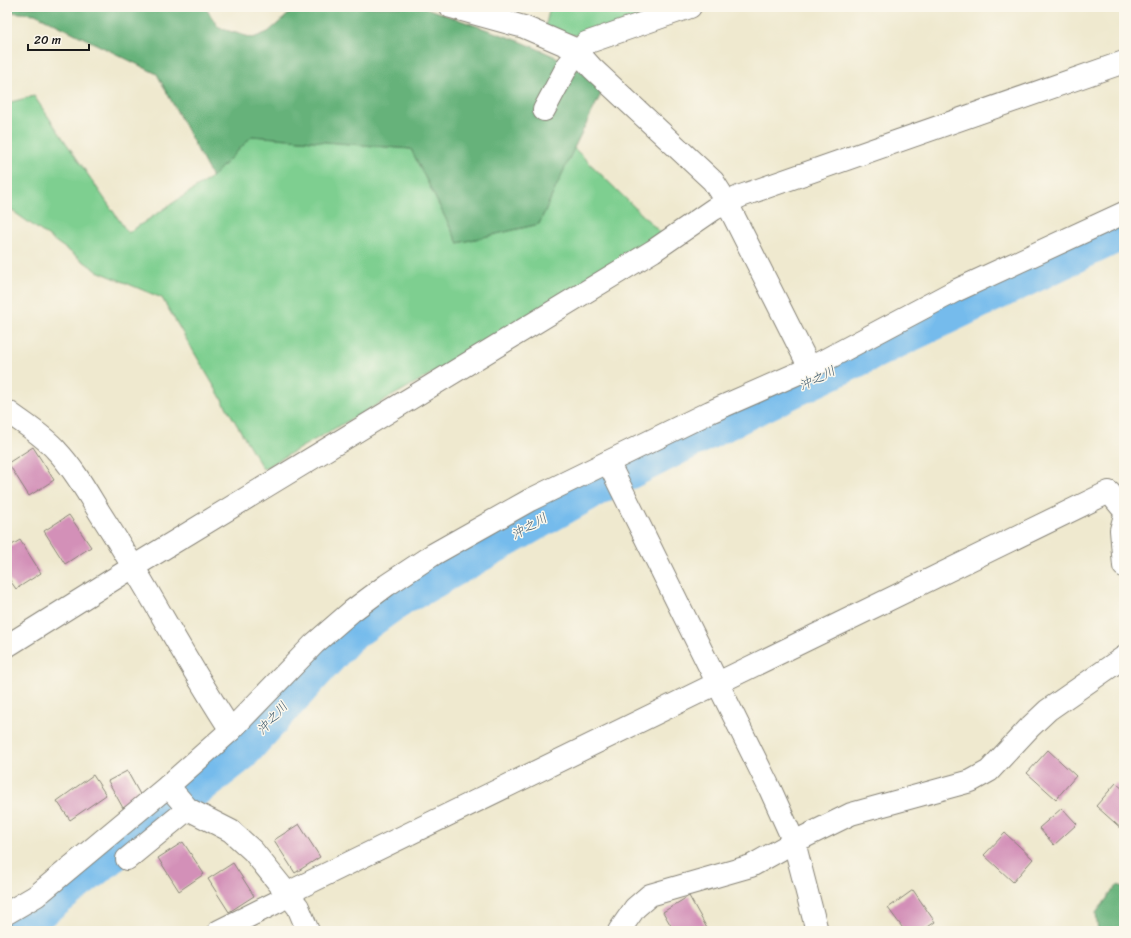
<svg xmlns="http://www.w3.org/2000/svg" width="1131" height="938" font-family="Sriracha,'Klee One',sans-serif">
	<style>
		.green { fill: #7ecf90; stroke: #4d7656 }
		.forest { fill: #66b27a; stroke: #41674b }
		.lines { fill: none; stroke-linecap: round; stroke-linejoin: round }
		.river { stroke: #75bbec; stroke-width: 37 }
		.building { fill: #d390b8 }
		.minor-casing { stroke: #868276; stroke-width: 24 }
		.minor { stroke: #fff; stroke-width: 22 }
		.labels { text-anchor: middle; dominant-baseline: central; stroke-width: 3; stroke-linejoin: round; paint-order: stroke }
		.water-label { font-size: 13px; font-style: italic; fill: #405c6f; stroke: #fbf7ec }
	</style>
	<rect width="100%" height="100%" fill="#fbf7ec"/>
	<filter id="ink" filterUnits="userSpaceOnUse"><feTurbulence type="fractalNoise" baseFrequency=".025" numOctaves="2"/><feDisplacementMap in="SourceGraphic" scale="8" xChannelSelector="R" yChannelSelector="G"/><feConvolveMatrix kernelMatrix="1 2 1 2 8 2 1 2 1" color-interpolation-filters="sRGB"/></filter>
	<filter id="wash" filterUnits="userSpaceOnUse"><feTurbulence type="fractalNoise" baseFrequency=".012" numOctaves="4" result="noise"/><feDisplacementMap in="SourceGraphic" scale="16" xChannelSelector="R" yChannelSelector="G"/><feGaussianBlur stdDeviation="0.9" result="paint"/><feColorMatrix in="noise" values="0 0 0 0 0 0 0 0 0 0 0 0 0 0 0 0 0 1.4 0 .05"/><feComposite in="paint" operator="in"/></filter>
	<g filter="url(#wash)">
		<rect width="100%" height="100%" fill="#efe9cf"/>
		<!-- green -->
		<g class="green">
			<polygon points="550,7 670,7 587,35 564,35 545,28"/>
			<polygon points="34,96 128,233 212,177 252,136 411,149 458,243 539,224 574,148 668,240 263,469 162,298 97,271 7,207 7,103"/>
		</g>
		<!-- forest -->
		<g class="forest">
			<polygon points="7,7 205,7 219,28 253,38 268,32 297,7 423,7 522,42 608,80 574,148 539,224 458,243 411,149 252,136 212,177 157,74 35,14 7,12"/>
			<polygon points="1117,885 1124,887 1124,931 1098,931 1096,913"/>
		</g>
		<g class="lines">
			<!-- river -->
			<polyline class="river" points="8,931 45,907 240,754 347,636 405,594 414,591 601,485 750,410 1124,231"/>
		</g>
		<g id="blocks">
			<!-- building -->
			<g class="building">
				<polygon points="33,447 54,480 29,496 8,463"/>
				<polygon points="69,515 91,547 65,564 44,531"/>
				<polygon points="20,540 41,573 16,589 7,576 7,548"/>
				<polygon points="1048,750 1076,776 1056,799 1027,773"/>
				<polygon points="127,771 142,798 123,808 108,781"/>
				<polygon points="93,775 106,795 70,820 57,801"/>
				<polygon points="1116,783 1124,790 1124,831 1096,806"/>
				<polygon points="1062,808 1077,824 1054,845 1039,828"/>
				<polygon points="299,824 320,857 295,873 274,840"/>
				<polygon points="1005,833 1033,859 1013,882 984,855"/>
				<polygon points="183,842 204,874 179,891 158,858"/>
				<polygon points="233,863 254,896 229,912 208,879"/>
				<polygon points="913,890 935,922 922,931 905,931 888,908"/>
				<polygon points="689,896 708,930 707,931 674,931 663,912"/>
			</g>
		</g>
	</g>
	<g filter="url(#ink)">
		<use href="#blocks" fill-opacity="0" stroke="#868276" stroke-width="1"/>
		<g class="lines">
			<defs>
				<g id="minor">
					<polyline points="451,7 524,27 575,49 592,68 713,181 727,203 810,368"/>
					<polyline points="544,110 568,65 586,43 690,7"/>
					<path d="M7,411C24,424 43,435 57,451C76,471 90,498 105,521C149,589 186,662 231,730"/>
					<polyline points="608,462 770,789 794,842 817,931"/>
					<polyline points="1124,519 1121,530 1124,566"/>
					<polyline points="7,646 133,567 653,251 714,209 741,196 1124,62"/>
					<polyline points="168,786 188,809 231,831 253,851 298,907 308,931"/>
					<polyline points="127,859 188,809"/>
					<polyline points="7,913 36,896 168,786 231,730 314,644 352,611 387,585 434,554 530,500 710,412 810,368 955,291 1124,213"/>
					<polyline points="219,931 277,902 298,888 1109,492 1124,510"/>
					<polyline points="619,931 635,908 650,895 751,866 794,842 851,814 971,781 989,771 1030,727 1048,710 1124,657"/>
				</g>
			</defs>
			<!-- minor casing -->
			<use href="#minor" class="minor-casing"/>
			<!-- minor -->
			<use href="#minor" class="minor"/>
		</g>
	</g>
	<g class="labels">
		<!-- water labels -->
		<g class="water-label">
			<text transform="translate(817 378) rotate(-26)">沖之川</text>
			<text transform="translate(529 526) rotate(-30)">沖之川</text>
			<text transform="translate(272 718) rotate(-48)">沖之川</text>
		</g>
	</g>
	<!-- margin -->
	<rect width="1131" height="938" fill="none" stroke="#fbf7ec" stroke-width="24"/>
	<!-- scale -->
	<path d="M28 44v6h61v-6" fill="none" stroke="#1c1c1c" stroke-width="2"/>
	<text x="34" y="44" font-size="12" fill="#1c1c1c" stroke="#fbf7ec" stroke-width="3" paint-order="stroke">20 m</text>
</svg>
